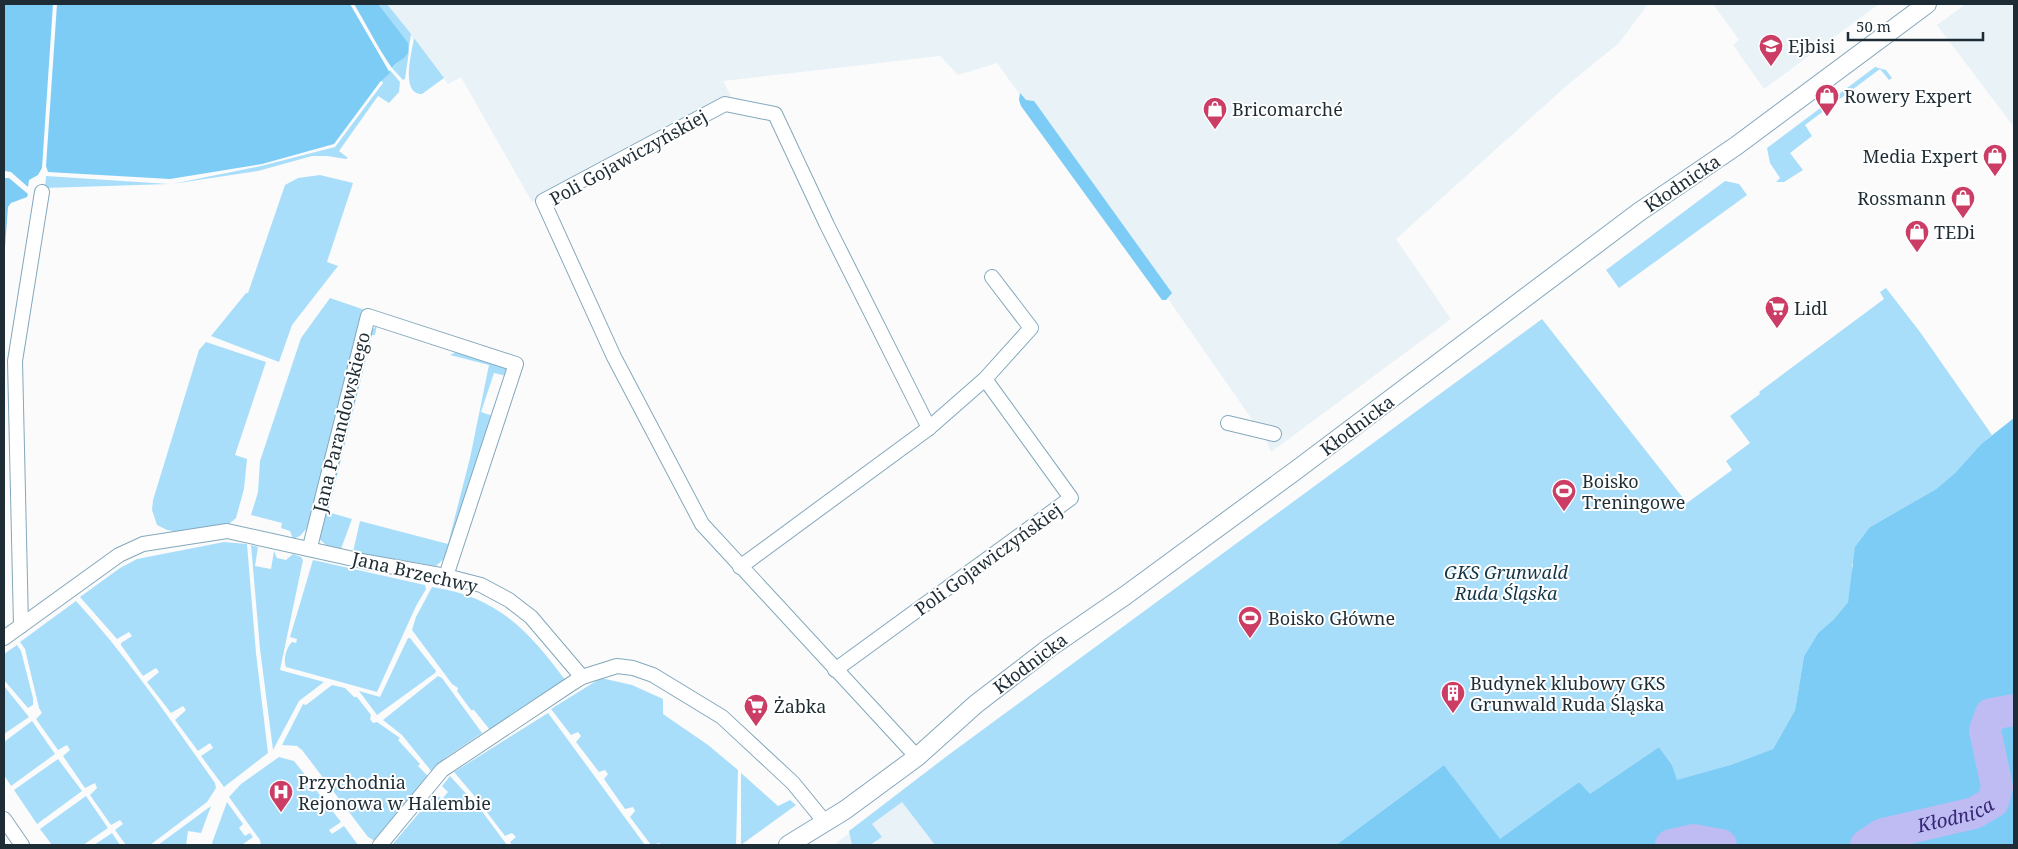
<svg xmlns="http://www.w3.org/2000/svg" width="2018" height="849" font-family="'Noto Serif',serif">
	<style>
		.built { fill: #e9f2f7 }
		.green { fill: #a9defb }
		.forest { fill: #7cccf5 }
		.lines { fill: none; stroke-linecap: round; stroke-linejoin: round }
		.river { stroke: #bfbcf4; stroke-width: 32 }
		.minor-casing { stroke: #83a8bc; stroke-width: 16 }
		.tertiary-casing { stroke: #83a8bc; stroke-width: 20 }
		.minor { stroke: #fff; stroke-width: 14 }
		.tertiary { stroke: #fff; stroke-width: 18 }
		.labels { text-anchor: middle; dominant-baseline: central; stroke-width: 4; stroke-linejoin: round; paint-order: stroke }
		.poi-label { font-size: 18px; fill: #1e2d35; stroke: #fff; text-anchor: start }
		.street-label { font-size: 18px; fill: #1e2d35; stroke: #fff }
		.park-label { font-size: 18px; font-style: italic; fill: #133748; stroke: #fff }
		.water-label { font-size: 19px; font-style: italic; fill: #362775; stroke: #fff }
	</style>
	<rect width="100%" height="100%" fill="#fbfbfb"/>
	<!-- built -->
	<g class="built">
		<polygon points="387,4 1648,4 1619,43 1564,88 1396,239 1451,319 1271,452 1265,438 1168,299 997,63 958,75 940,56 723,81 731,96 532,202 461,77 448,84"/>
		<polygon points="1713,4 1879,4 1764,89 1733,45 1739,40"/>
		<polygon points="1966,4 2014,4 2014,127 1937,25"/>
		<polygon points="897,795 935,845 834,845"/>
	</g>
	<!-- green -->
	<g class="green">
		<polygon points="378,4 387,4 411,34 409,47"/>
		<path d="M414,38L444,78L422,94C400,94 412,52 414,38Z"/>
		<polygon points="409,51 405,79 403,80 392,68"/>
		<polygon points="1875,67 1886,70 1892,78 1889,80 1880,69 1805,125 1812,136 1790,153 1803,170 1784,182 1776,182 1780,178 1770,163 1767,148"/>
		<polygon points="390,70 400,82 399,92 389,103 378,96 339,151 348,158 346,159 327,156 312,156 258,171 172,184 261,166 335,147 383,83 381,80"/>
		<polygon points="320,175 353,183 327,262 338,266 292,325 279,362 211,336 246,293 248,293 285,185 298,178"/>
		<polygon points="46,176 169,184 45,188"/>
		<polygon points="1725,181 1739,184 1747,195 1619,288 1606,270"/>
		<polygon points="1886,288 1920,332 1992,435 1981,444 1955,473 1936,489 1870,527 1852,565 1853,580 1848,602 1834,619 1818,633 1804,656 1795,710 1773,749 1730,765 1676,781 1672,765 1659,747 1589,795 1579,782 1500,840 1444,765 1336,845 935,845 902,802 872,824 882,837 870,845 852,845 849,831 947,756 1542,319 1687,503 1732,470 1726,461 1750,443 1730,416 1760,394 1759,392 1884,299 1880,292"/>
		<polygon points="330,298 365,310 308,527 300,536 293,539 290,531 281,528 282,523 251,515 258,492 260,461 301,338"/>
		<polygon points="377,325 375,335 372,335 328,512 352,519 341,549 326,545 318,538 370,332"/>
		<polygon points="206,342 266,362 235,455 247,459 244,489 236,518 229,524 179,532 167,530 157,525 152,510 153,500 199,350"/>
		<polygon points="458,351 504,367 508,371 506,376 494,373 481,412 493,416 445,558 436,566 353,552 360,521 448,544 470,458 489,365 450,355"/>
		<polygon points="224,542 247,544 256,653 268,753 224,787 201,756 213,748 210,743 198,751 175,720 186,710 183,706 171,713 147,682 159,672 156,668 143,676 121,645 121,643 132,636 129,632 117,639 80,597 120,568 137,559"/>
		<polygon points="251,545 258,547 255,566 271,569 274,551 277,558 286,560 293,554 301,557 303,560 280,670 324,682 299,701 273,750 260,649"/>
		<path d="M313,560L425,585L426,589L416,606L377,692L286,667C283,660 286,648 292,642L296,643L297,639L290,637Z"/>
		<path d="M432,587C498,597 528,630 566,681L490,730L474,710H471L457,691L458,688L452,684L412,630L416,617Z"/>
		<path d="M76,601C128,657 171,721 215,783L216,788L207,802L150,845H126L115,830L123,824L120,820L111,825L90,795L97,788L95,783L85,788L63,756L70,750L67,745L58,750L36,719L42,713L39,708L25,649L20,642Z"/>
		<polygon points="408,638 410,638 436,671 435,673 377,715 359,691 380,697"/>
		<polygon points="17,645 21,651 33,698 33,705 28,708 4,680 4,654"/>
		<polygon points="438,676 442,678 482,733 445,758 432,772 402,735 383,720"/>
		<polygon points="601,678 632,685 663,699 663,714 708,745 738,770 736,845 661,845 660,843 651,845 630,817 635,811 633,807 625,809 604,779 608,774 605,770 599,772 576,742 581,736 578,732 571,735 551,709"/>
		<polygon points="332,685 345,688 354,697 357,697 371,715 370,719 373,723 377,722 400,738 398,740 420,764 418,766 429,777 375,841 368,837 302,750 297,746 282,745 303,704 306,705"/>
		<polygon points="4,686 29,717 4,734"/>
		<polygon points="548,713 557,725 645,845 512,845 510,842 516,837 512,833 505,836 486,811 492,806 489,801 482,805 454,772"/>
		<polygon points="32,721 55,754 11,786 4,775 4,742"/>
		<polygon points="279,757 294,761 306,776 302,780 312,792 316,790 341,822 329,830 332,834 344,826 358,845 261,845 260,840 229,797 241,784"/>
		<polygon points="58,759 82,791 37,824 14,790"/>
		<polygon points="741,773 778,806 790,800 796,805 741,845"/>
		<polygon points="450,776 481,810 507,845 392,845 435,794 442,799 448,792 442,786"/>
		<polygon points="86,796 108,828 83,845 52,845 40,829"/>
		<polygon points="227,802 243,824 239,828 245,836 250,833 253,837 242,845 214,845 212,843"/>
		<polygon points="211,806 201,833 188,831 186,845 158,845"/>
		<polygon points="112,833 120,845 94,845"/>
	</g>
	<!-- forest -->
	<g class="forest">
		<polygon points="4,4 53,4 42,168 38,175 29,180 28,187 11,172 5,171"/>
		<polygon points="57,4 350,4 390,73 380,82 334,144 262,164 170,179 48,172 46,166"/>
		<path d="M354,4H378L408,43C412,59 399,58 392,68C377,47 367,25 354,4Z"/>
		<polygon points="1020,93 1026,100 1034,101 1172,293 1166,300 1162,300 1021,106 1019,100"/>
		<polygon points="5,178 9,178 28,194 27,197 11,203 8,207 4,261"/>
		<polygon points="2014,418 2014,845 1336,845 1444,765 1500,839 1579,782 1590,794 1659,747 1672,765 1677,780 1730,765 1773,749 1795,710 1804,656 1818,633 1834,619 1848,602 1855,547 1870,527 1936,489 1955,473 1981,444"/>
	</g>
	<g class="lines">
		<!-- river -->
		<g class="river">
			<polyline points="1671,845 1693,840 1721,845"/>
			<path id="s1" d="M1866,845L1883,834L1974,813L1993,802L1997,787L1985,730L1991,714L2014,710"/>
		</g>
		<defs>
			<g id="minor">
				<polyline points="1228,423 1274,434"/>
				<polyline points="310,547 368,316 516,364 446,576"/>
				<polyline points="740,567 929,428 985,379 1031,328 992,277"/>
				<polyline points="21,626 15,361 42,192"/>
				<polyline points="4,638 119,555 143,544 227,531 367,562 446,576 481,585 509,600 531,617 582,677"/>
				<polyline points="835,670 1071,498 985,379"/>
				<polyline points="917,757 702,524 614,357 543,201 725,104 775,114 827,225 929,428"/>
				<polyline points="4,819 22,845"/>
				<polyline points="380,845 442,770 571,684 582,677 617,666 633,668 653,675 722,717 793,783 824,821"/>
			</g>
			<polyline id="tertiary" points="788,845 845,810 917,757 976,704 1049,648 1126,595 1299,468 1639,212 1736,146 1927,4"/>
		</defs>
		<!-- minor casing -->
		<use href="#minor" class="minor-casing"/>
		<!-- tertiary casing -->
		<use href="#tertiary" class="tertiary-casing"/>
		<!-- minor -->
		<use href="#minor" class="minor"/>
		<!-- tertiary -->
		<use href="#tertiary" class="tertiary"/>
	</g>
	<!-- icons -->
	<defs>
		<symbol id="school-pin" viewBox="-11 -11 22 30"><path d="M0 17L-7.5 6A9.5 9.5 0 1 1 7.5 6Z" fill="#cc3d65" stroke="#fff"/><path d="M0-5L7-2L0 1L-7-2ZM-4 1L0 2.5L4 1V4Q0 6-4 4Z" fill="#fff"/></symbol>
		<symbol id="shop-pin" viewBox="-11 -11 22 30"><path d="M0 17L-7.5 6A9.5 9.5 0 1 1 7.5 6Z" fill="#cc3d65" stroke="#fff"/><path d="M-5-2.5h2.3a2.7 3.5 0 0 1 5.4 0H5L5.5 6h-11ZM-1.5-2.5h3a1.5 2.3 0 0 0-3 0Z" fill="#fff"/></symbol>
		<symbol id="supermarket-pin" viewBox="-11 -11 22 30"><path d="M0 17L-7.5 6A9.5 9.5 0 1 1 7.5 6Z" fill="#cc3d65" stroke="#fff"/><path d="M-6-5.5h2.5l.6 2H6L4.5 2H-2.5L-4.4-4H-6ZM-1.5 3.2a1.3 1.3 0 1 0 .1 0ZM3 3.2a1.3 1.3 0 1 0 .1 0Z" fill="#fff"/></symbol>
		<symbol id="stadium-pin" viewBox="-11 -11 22 30"><path d="M0 17L-7.5 6A9.5 9.5 0 1 1 7.5 6Z" fill="#cc3d65" stroke="#fff"/><path d="M0-5a6.5 5 0 1 0 0 10a6.5 5 0 1 0 0-10ZM-3.5-1.8h7v3.6h-7Z" fill="#fff"/></symbol>
		<symbol id="building-pin" viewBox="-11 -11 22 30"><path d="M0 17L-7.5 6A9.5 9.5 0 1 1 7.5 6Z" fill="#cc3d65" stroke="#fff"/><path d="M-4-6H4V6H1V3H-1V6H-4ZM-2.5-4.3h1.7v1.8h-1.7ZM.8-4.3h1.7v1.8H.8ZM-2.5-1h1.7V.8h-1.7ZM.8-1h1.7V.8H.8Z" fill="#fff"/></symbol>
		<symbol id="hospital-pin" viewBox="-11 -11 22 30"><path d="M0 17L-7.5 6A9.5 9.5 0 1 1 7.5 6Z" fill="#cc3d65" stroke="#fff"/><path d="M-5-5h3v3.5h4V-5h3V5h-3V1.5h-4V5h-3Z" fill="#fff"/></symbol>
	</defs>
	<g fill-rule="evenodd">
		<use href="#school-pin" x="1757" y="32" width="28" height="38"/>
		<use href="#shop-pin" x="1813" y="82" width="28" height="38"/>
		<use href="#shop-pin" x="1201" y="95" width="28" height="38"/>
		<use href="#shop-pin" x="1981" y="142" width="28" height="38"/>
		<use href="#shop-pin" x="1949" y="184" width="28" height="38"/>
		<use href="#shop-pin" x="1903" y="218" width="28" height="38"/>
		<use href="#supermarket-pin" x="1763" y="294" width="28" height="38"/>
		<use href="#stadium-pin" x="1550" y="477" width="28" height="38"/>
		<use href="#stadium-pin" x="1236" y="604" width="28" height="38"/>
		<use href="#building-pin" x="1439" y="679" width="28" height="38"/>
		<use href="#supermarket-pin" x="742" y="692" width="28" height="38"/>
		<use href="#hospital-pin" x="267" y="778" width="28" height="38"/>
	</g>
	<g class="labels">
		<!-- poi labels -->
		<g class="poi-label">
			<text x="1788" y="46">Ejbisi</text>
			<text x="1844" y="96">Rowery Expert</text>
			<text x="1232" y="109">Bricomarché</text>
			<text x="1978" y="156" text-anchor="end">Media Expert</text>
			<text x="1946" y="198" text-anchor="end">Rossmann</text>
			<text x="1934" y="232">TEDi</text>
			<text x="1794" y="308">Lidl</text>
			<text x="1582" y="481">Boisko<tspan x="1582" dy="21">Treningowe</tspan></text>
			<text x="1268" y="618">Boisko Główne</text>
			<text x="1470" y="683">Budynek klubowy GKS<tspan x="1470" dy="21">Grunwald Ruda Śląska</tspan></text>
			<text x="774" y="706">Żabka</text>
			<text x="298" y="782">Przychodnia<tspan x="298" dy="21">Rejonowa w Halembie</tspan></text>
		</g>
		<!-- street labels -->
		<g class="street-label">
			<text transform="translate(628 157) rotate(-29)">Poli Gojawiczyńskiej</text>
			<text transform="translate(1682 183) rotate(-34)">Kłodnicka</text>
			<text transform="translate(341 422) rotate(-76)">Jana Parandowskiego</text>
			<text transform="translate(1357 425) rotate(-37)">Kłodnicka</text>
			<text transform="translate(988 559) rotate(-36)">Poli Gojawiczyńskiej</text>
			<text transform="translate(415 572) rotate(13)">Jana Brzechwy</text>
			<text transform="translate(1030 663) rotate(-37)">Kłodnicka</text>
		</g>
		<!-- park labels -->
		<g class="park-label">
			<text x="1506" y="572">GKS Grunwald<tspan x="1506" dy="21">Ruda Śląska</tspan></text>
		</g>
		<!-- water labels -->
		<g class="water-label">
			<text stroke="none"><textPath href="#s1" startOffset="95">Kłodnica</textPath></text>
		</g>
	</g>
	<!-- border -->
	<rect width="2018" height="849" fill="none" stroke="#1e2d35" stroke-width="10"/>
	<!-- scale -->
	<path d="M1848 32v8h135v-8" fill="none" stroke="#1e2d35" stroke-width="2.5"/>
	<text x="1856" y="32" font-size="15" fill="#1e2d35" stroke="#ffffff" stroke-width="4" paint-order="stroke">50 m</text>
</svg>
